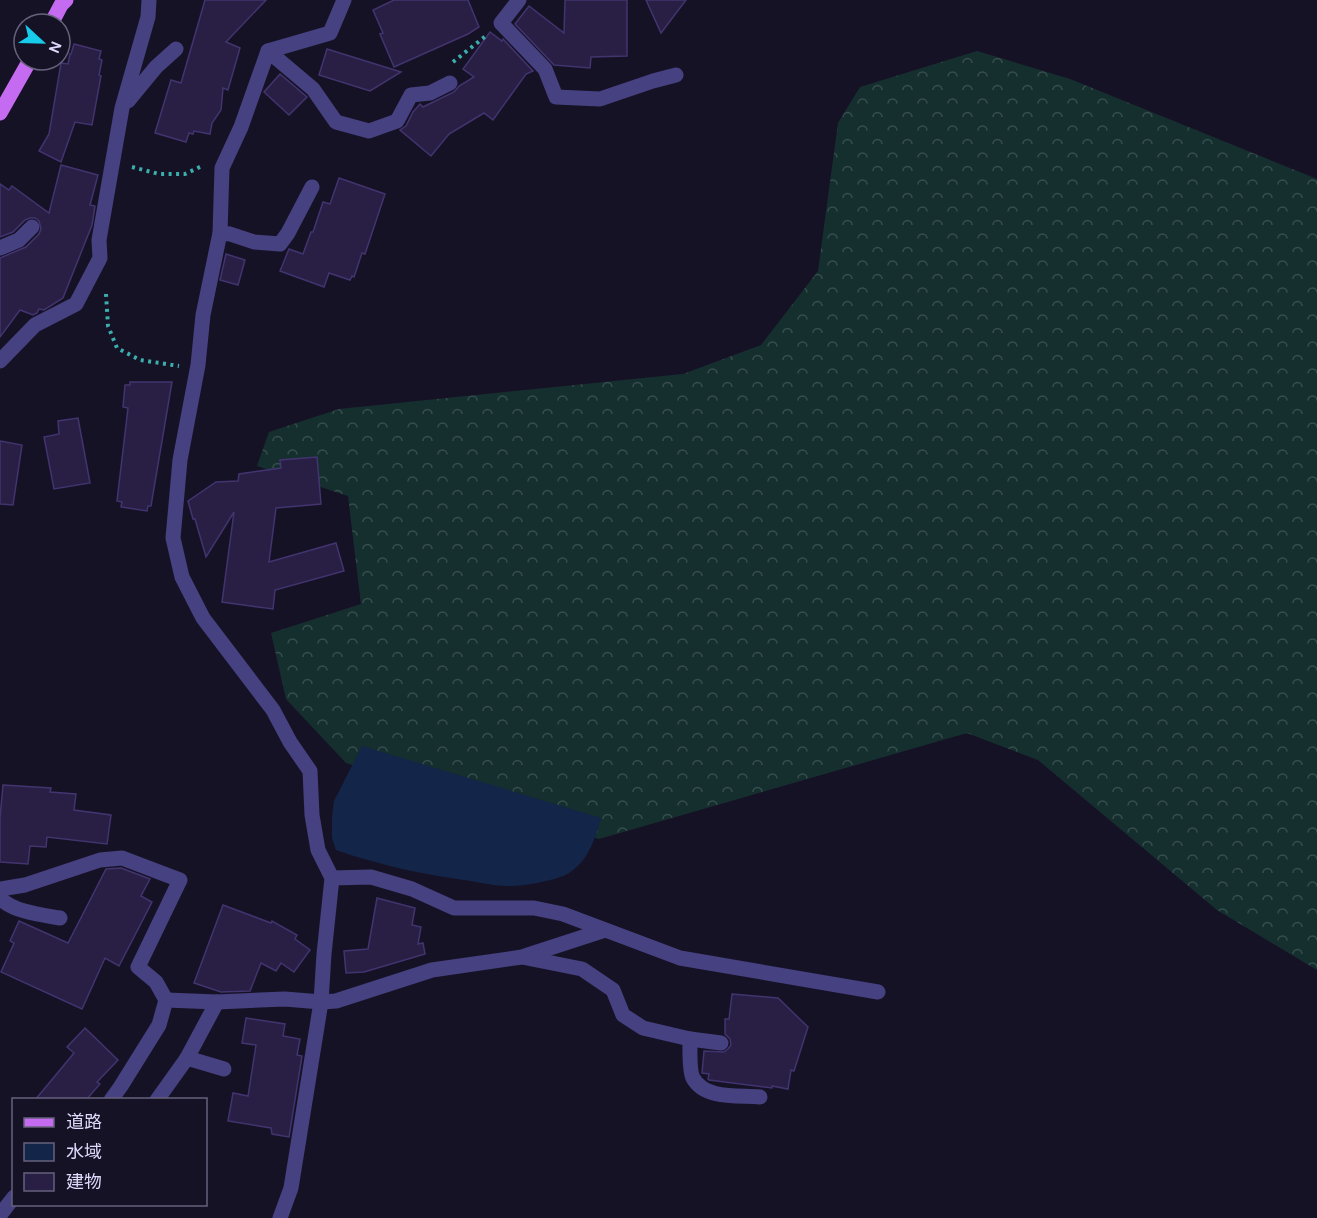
<svg xmlns="http://www.w3.org/2000/svg" width="1317" height="1218" font-family="Karla,'Noto Sans JP',sans-serif">
	<style>
		.forest { fill: url(#forest-crowns) }
		.water { fill: #132548 }
		.building { fill: #291f45; stroke: #42346f; stroke-width: 1.5 }
		.lines { fill: none; stroke-linecap: round; stroke-linejoin: round }
		.path { stroke: #3baead; stroke-width: 4; stroke-dasharray: 3 4.5; stroke-linecap: butt }
		.minor { stroke: #464180; stroke-width: 15 }
		.major { stroke: #c56bf1; stroke-width: 15 }
	</style>
	<defs>
		<pattern id="forest-crowns" width="20" height="18" patternUnits="userSpaceOnUse" patternTransform="scale(1.5)"><rect width="20" height="18" fill="#152f2f"/><path d="M2 6a3 3 0 1 1 6 0M12 15a3 3 0 1 1 6 0" fill="none" stroke="#374d4e"/></pattern>
	</defs>
	<rect width="100%" height="100%" fill="#161226"/>
	<!-- forest -->
	<polygon class="forest" points="977,51 1070,79 1317,179 1317,970 1217,910 1038,760 967,733 599,839 346,763 286,699 271,633 361,604 348,496 257,466 269,432 339,409 683,374 761,345 818,271 838,123 860,87"/>
	<!-- water -->
	<path class="water" d="M362,746L601,818C595,839 589,860 569,873C559,880 520,887 507,886C495,886 482,883 471,881C425,875 379,865 336,850L332,838V817L334,801Z"/>
	<!-- building -->
	<g class="building">
		<polygon points="205,0 266,0 226,42 240,48 228,90 223,88 221,110 212,123 210,134 194,131 193,134 189,133 186,142 155,133 171,80 181,83"/>
		<polygon points="394,0 468,0 479,27 468,34 394,67 380,34 383,33 373,10"/>
		<polygon points="565,0 627,0 627,56 591,57 590,68 554,65 515,24 529,6 564,33"/>
		<polygon points="646,0 686,0 661,33"/>
		<polygon points="490,32 502,41 503,39 533,71 526,74 493,120 484,113 449,134 431,156 400,130 406,126 413,112 420,104 423,107 454,92 459,86 474,77 463,69"/>
		<polygon points="74,44 101,51 99,59 102,60 99,75 101,76 92,125 75,122 61,162 39,151 49,134 61,63 68,64 70,54 71,54"/>
		<polygon points="327,49 401,72 370,91 319,75"/>
		<polygon points="280,74 307,97 289,115 264,92"/>
		<polygon points="61,165 98,175 90,205 95,206 92,225 63,298 44,310 39,309 37,313 33,315 20,310 0,337 0,258 26,247 39,234 41,229 39,221 35,218 30,218 25,220 13,232 0,237 0,184 9,190 12,186 49,213"/>
		<polygon points="339,178 385,194 365,254 362,253 354,277 352,276 350,280 329,273 324,287 280,271 289,249 303,254 311,232 313,232 323,202 330,204"/>
		<polygon points="226,254 245,260 238,285 220,280"/>
		<polygon points="130,382 172,382 151,506 148,506 147,511 121,507 122,502 117,501 128,408 123,407 125,385 130,385"/>
		<polygon points="78,418 90,483 54,489 44,437 59,434 58,421"/>
		<polygon points="0,441 22,445 13,505 0,504"/>
		<polygon points="317,457 321,504 276,508 269,562 336,543 344,571 275,590 273,609 222,602 234,512 206,557 195,519 193,519 188,501 216,482 238,481 239,474 281,468 280,460"/>
		<polygon points="3,785 51,788 50,792 76,794 74,810 111,815 107,844 47,837 46,847 30,846 28,864 0,862 0,818"/>
		<polygon points="121,868 150,879 141,896 152,902 119,966 105,958 82,1009 1,972 14,943 10,941 19,921 68,943 106,869"/>
		<polygon points="377,898 415,908 412,925 421,927 418,944 423,943 425,954 364,972 346,973 344,951 368,949"/>
		<polygon points="223,905 271,923 272,921 297,935 295,939 310,950 294,972 281,963 276,971 261,963 250,991 221,992 194,983"/>
		<polygon points="732,994 778,998 808,1027 794,1071 791,1070 788,1089 772,1086 772,1088 709,1080 708,1079 709,1074 702,1073 704,1051 724,1052 728,1049 731,1045 730,1039 725,1034 725,1019 729,1019"/>
		<polygon points="246,1018 285,1024 283,1036 300,1039 297,1055 302,1056 289,1137 272,1134 271,1128 228,1121 233,1093 248,1096 256,1045 242,1043"/>
		<polygon points="85,1028 118,1060 97,1082 100,1084 86,1100 35,1100 74,1053 67,1047"/>
	</g>
	<g class="lines">
		<!-- path -->
		<g class="path">
			<polyline points="453,62 487,35"/>
			<polyline points="132,167 159,174 185,174 202,166"/>
			<polyline points="106,294 108,326 117,348 140,360 179,366"/>
		</g>
		<!-- minor -->
		<g class="minor">
			<polyline points="519,0 501,23 545,69 556,97 600,99 653,81 676,75"/>
			<polyline points="268,51 313,89 336,122 369,131 397,121 411,95 430,93 450,83"/>
			<polyline points="128,101 156,67 176,49"/>
			<polyline points="220,233 230,234 254,242 280,244 288,233 312,187"/>
			<polyline points="0,248 19,240 32,227"/>
			<polyline points="0,361 35,325 76,304 100,258 99,240 122,108 148,17 149,0"/>
			<polyline points="332,878 371,877 412,889 454,908 534,908 563,914 680,958 878,992"/>
			<polyline points="0,889 25,885 100,860 122,858 180,880 138,967 156,982 166,1000"/>
			<path d="M0,898C13,912 43,915 60,918"/>
			<polyline points="525,956 605,930"/>
			<path d="M690,1039C690,1048 689,1071 693,1078C705,1100 739,1095 760,1097"/>
			<polyline points="187,1058 224,1069"/>
			<polyline points="111,1100 121,1086 159,1025 166,1000 217,1002 285,999 321,1002 336,1001 432,970 522,957 582,969 613,990 623,1015 643,1028 690,1039 721,1043"/>
			<polyline points="157,1100 187,1058 217,1002"/>
			<polyline points="0,1215 14,1197"/>
			<polyline points="280,1218 291,1188 321,1002 324,954 332,878 318,850 312,815 310,771 290,742 273,710 203,618 182,577 173,538 180,460 198,365 203,315 220,233 222,168 241,127 268,51 330,33 344,0"/>
		</g>
		<!-- major -->
		<g class="major">
			<polyline points="51,24 61,5 66,0"/>
			<polyline points="0,113 30,60"/>
		</g>
	</g>
	<!-- legend -->
	<rect x="12" y="1098" width="195" height="108" fill="#161226" stroke="#66627c" stroke-width="1.5"/>
	<rect x="24" y="1118" width="30" height="9" fill="#c56bf1" stroke="#66627c" stroke-width="1.5"/>
	<text x="66" y="1128" font-size="18" fill="#dfdafc">道路</text>
	<rect x="24" y="1143" width="30" height="18" fill="#132548" stroke="#66627c" stroke-width="1.5"/>
	<text x="66" y="1158" font-size="18" fill="#dfdafc">水域</text>
	<rect x="24" y="1173" width="30" height="18" fill="#291f45" stroke="#66627c" stroke-width="1.5"/>
	<text x="66" y="1188" font-size="18" fill="#dfdafc">建物</text>
	<!-- north arrow -->
	<g transform="translate(42 42) rotate(112)"><circle r="28" fill="#161226" stroke="#66627c" stroke-width="1.5"/>
	<path d="M0-4.5L10 22L0 15L-10 22Z" fill="#17cbea"/>
	<text y="-9" font-size="16" font-weight="bold" text-anchor="middle" fill="#dfdafc">N</text>
	</g>
</svg>
